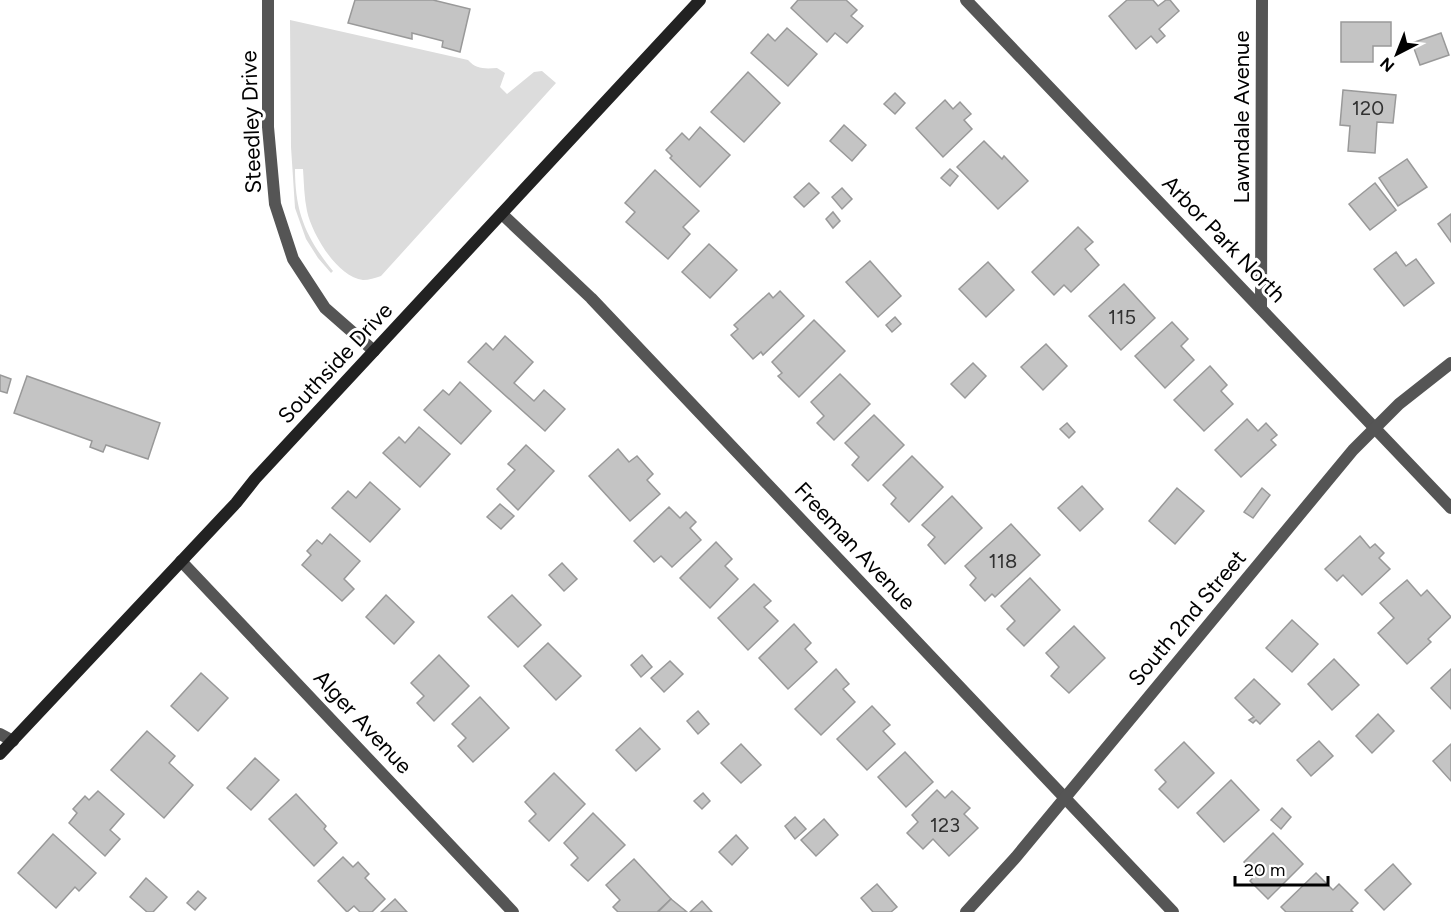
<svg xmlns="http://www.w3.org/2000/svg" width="1451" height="912" font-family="Figtree,sans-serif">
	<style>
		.green { fill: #dcdcdc }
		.building { fill: #c4c4c4; stroke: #999; stroke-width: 1.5 }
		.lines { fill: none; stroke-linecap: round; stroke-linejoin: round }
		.street { stroke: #555; stroke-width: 12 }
		.secondary { stroke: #222; stroke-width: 12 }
		.labels { text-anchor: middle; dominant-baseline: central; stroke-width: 6; stroke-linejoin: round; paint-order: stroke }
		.number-label { font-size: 20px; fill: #313131 }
		.street-label { font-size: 22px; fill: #000; stroke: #fff }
	</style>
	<rect width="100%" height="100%" fill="#fff"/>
	<!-- green -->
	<path class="green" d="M290,20L468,60C476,69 484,69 497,68L505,73L500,87L507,94L534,72L542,71L556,83L381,276C375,278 369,280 363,280C337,277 312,234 307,211C304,197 304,183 303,169H295C295,212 306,238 333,271L331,273L318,258L306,239L295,208L291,147Z"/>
	<!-- building -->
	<g class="building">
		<polygon points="355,0 433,0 470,9 460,52 442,47 443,41 412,33 412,39 348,23"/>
		<polygon points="798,0 846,0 857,10 851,16 863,26 847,43 835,33 827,42 791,8"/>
		<polygon points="1127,0 1153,0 1158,6 1166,0 1170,0 1179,11 1159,29 1165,36 1157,43 1151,36 1136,49 1109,16"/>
		<polygon points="1341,22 1391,22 1391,46 1373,46 1373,62 1341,62"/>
		<polygon points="787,28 817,54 788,86 751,53 768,34 775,41"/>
		<polygon points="1441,33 1449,55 1420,65 1412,43"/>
		<polygon points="748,72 780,103 744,142 711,112"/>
		<polygon points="1343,90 1396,95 1393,123 1377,122 1375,153 1348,151 1350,126 1340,125"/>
		<polygon points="895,93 905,103 895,114 884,104"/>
		<polygon points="945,100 953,109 960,102 971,114 964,120 972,129 943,157 916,128"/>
		<polygon points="844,125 866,145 852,161 830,141"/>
		<polygon points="700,127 730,155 700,187 670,158 672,156 666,150 682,133 689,140"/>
		<polygon points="984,141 1002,159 1004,156 1028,181 998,209 957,167"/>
		<polygon points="1407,159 1427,187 1398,206 1379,178"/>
		<polygon points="950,169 958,176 950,186 941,178"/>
		<polygon points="655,170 699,211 683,227 690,234 668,259 626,222 635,212 625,203"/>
		<polygon points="809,183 819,193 804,207 794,197"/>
		<polygon points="1375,183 1396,210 1370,230 1349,204"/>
		<polygon points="842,188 852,199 842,209 832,197"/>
		<polygon points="833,212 840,221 833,228 826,219"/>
		<polygon points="1451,214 1451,242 1438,224"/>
		<polygon points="1078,227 1093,242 1085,249 1099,265 1071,292 1064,285 1054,295 1032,272"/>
		<polygon points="709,244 737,270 710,298 682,272"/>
		<polygon points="1396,252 1406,266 1416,259 1434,283 1404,306 1374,269"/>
		<polygon points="870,261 901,296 878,317 846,282"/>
		<polygon points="988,262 1014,290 986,317 959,289"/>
		<polygon points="1124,284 1155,318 1121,350 1089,316"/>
		<polygon points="780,291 804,316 763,355 761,352 753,359 731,335 738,329 734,325 769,293 773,298"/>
		<polygon points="895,317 901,324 892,332 886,325"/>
		<polygon points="814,320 845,351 799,397 778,376 782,373 772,362"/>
		<polygon points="1172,322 1188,339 1181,346 1194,360 1165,388 1135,356"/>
		<polygon points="505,336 533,362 514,383 534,401 544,390 565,409 545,431 468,362 486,343 493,350"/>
		<polygon points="1046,344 1067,366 1043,390 1021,367"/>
		<polygon points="973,363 986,376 965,398 951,384"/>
		<polygon points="1210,366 1227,385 1221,391 1233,404 1204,431 1174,400"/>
		<polygon points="840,374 870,404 834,440 817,423 824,416 811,402"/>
		<polygon points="0,375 11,379 7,393 0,391"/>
		<polygon points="27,376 160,423 148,459 106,445 103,452 90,447 92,441 14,413"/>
		<polygon points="460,382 491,411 461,444 424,410 443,390 449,395"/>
		<polygon points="874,415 904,445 868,481 852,465 859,457 845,443"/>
		<polygon points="1247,419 1258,431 1266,423 1277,435 1271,440 1276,445 1241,477 1215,450"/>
		<polygon points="1067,423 1075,432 1069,438 1060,429"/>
		<polygon points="419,427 450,454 420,487 383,453 399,437 405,443"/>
		<polygon points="526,445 554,471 518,510 497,489 515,470 508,464"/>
		<polygon points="618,449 629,462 637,456 653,474 647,480 660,494 630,521 589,476"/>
		<polygon points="912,456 943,487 909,522 891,504 896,498 883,485"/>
		<polygon points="370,482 400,509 370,542 332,508 348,491 356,498"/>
		<polygon points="1082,486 1103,509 1080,531 1058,508"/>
		<polygon points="1177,488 1204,511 1175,544 1149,521"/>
		<polygon points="1262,488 1270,495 1253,518 1244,512"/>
		<polygon points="952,496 982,528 945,564 928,545 935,537 922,525"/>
		<polygon points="500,504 514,516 501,529 487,517"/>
		<polygon points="669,507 680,518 686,512 696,522 690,528 701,540 672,567 661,556 654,562 634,541"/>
		<polygon points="1011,524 1040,555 995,597 992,594 985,601 970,585 976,578 965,566"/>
		<polygon points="330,534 360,561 344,579 354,589 342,601 302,565 311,555 307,551 317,540 322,544"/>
		<polygon points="1360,536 1370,548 1375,544 1384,553 1379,558 1390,569 1362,595 1343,575 1337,581 1325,569"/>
		<polygon points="716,542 732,559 725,566 738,579 710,608 680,578"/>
		<polygon points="562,563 577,579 564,591 549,575"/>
		<polygon points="1030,578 1060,610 1024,646 1007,629 1015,621 1001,606"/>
		<polygon points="1407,580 1421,596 1427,590 1451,617 1428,639 1431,642 1407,664 1378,633 1394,618 1380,603"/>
		<polygon points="754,584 771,601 764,607 778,621 748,650 718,618"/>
		<polygon points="386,595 414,622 394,644 366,617"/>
		<polygon points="512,595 541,625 518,647 488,617"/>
		<polygon points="1292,620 1318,644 1292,672 1266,648"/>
		<polygon points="794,624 811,643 805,649 817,662 788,689 759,658"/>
		<polygon points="1074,626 1105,658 1069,693 1051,676 1059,667 1046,653"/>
		<polygon points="548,643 581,676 556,700 524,666"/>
		<polygon points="439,655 469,686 434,721 417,703 424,696 411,683"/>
		<polygon points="642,655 652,667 641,677 631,665"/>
		<polygon points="1334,659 1359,685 1332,710 1308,684"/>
		<polygon points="670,661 683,674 664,692 651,678"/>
		<polygon points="836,669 849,684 843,689 855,702 821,735 795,709"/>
		<polygon points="1451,669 1451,709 1431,688"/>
		<polygon points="201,673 228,698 198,731 171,706"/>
		<polygon points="1254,679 1280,704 1260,724 1256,720 1253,723 1249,720 1254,717 1235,698"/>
		<polygon points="480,697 509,728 473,762 458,746 466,738 452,724"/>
		<polygon points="872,706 890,725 883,731 895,744 867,770 837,739"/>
		<polygon points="698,711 709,724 698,734 687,721"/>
		<polygon points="1378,714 1394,731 1372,753 1356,736"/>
		<polygon points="640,728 660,749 636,771 616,750"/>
		<polygon points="147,731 175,756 169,763 193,785 164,818 111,770"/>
		<polygon points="1319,741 1333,756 1311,776 1297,760"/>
		<polygon points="1184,742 1214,773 1178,808 1159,789 1166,782 1155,770"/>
		<polygon points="741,744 761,765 741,783 721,763"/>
		<polygon points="1451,744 1451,781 1433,761"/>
		<polygon points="905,752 933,782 906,807 878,777"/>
		<polygon points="255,758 279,780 251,810 227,788"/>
		<polygon points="554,773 585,804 549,841 529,821 536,814 525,802"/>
		<polygon points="1231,780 1259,810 1224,842 1197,813"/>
		<polygon points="937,790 945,798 952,791 970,808 964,814 978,828 949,856 933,839 923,849 907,833 918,822 912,815"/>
		<polygon points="98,791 124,814 110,830 120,839 105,856 69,823 77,813 73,809 85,796 89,800"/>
		<polygon points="703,793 710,801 702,809 694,801"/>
		<polygon points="296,794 326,826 324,829 337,843 314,866 269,819"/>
		<polygon points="1282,808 1291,817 1281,829 1271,820"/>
		<polygon points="593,813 625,845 588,881 571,865 578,858 564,843"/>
		<polygon points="795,817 806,829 795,839 785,826"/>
		<polygon points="824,819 838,835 816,856 801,840"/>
		<polygon points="1273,833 1303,864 1268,899 1250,881 1256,874 1244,862"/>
		<polygon points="53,834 96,873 79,891 75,887 56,908 18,873"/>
		<polygon points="736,835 748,848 732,865 719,852"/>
		<polygon points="343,857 353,867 358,862 369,874 365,878 385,899 372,912 360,912 354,906 347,912 318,881"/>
		<polygon points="634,859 671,899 657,912 618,912 613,907 620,900 606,885"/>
		<polygon points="1393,864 1411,884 1384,910 1365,890"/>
		<polygon points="1316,873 1333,890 1339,884 1358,903 1351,910 1353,912 1286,912 1281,907"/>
		<polygon points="146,878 167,897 153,912 147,912 130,897"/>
		<polygon points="877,884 897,907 891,912 873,912 861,898"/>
		<polygon points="198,891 206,898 195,910 187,903"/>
		<polygon points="395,899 407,912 381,912"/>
		<polygon points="671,899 687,912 658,912"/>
		<polygon points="702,901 712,912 690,912"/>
	</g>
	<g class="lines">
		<!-- street -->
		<g class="street">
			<polyline points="268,0 268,127 275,204 293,259 325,308 374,351"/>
			<polyline points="966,0 1451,508"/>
			<polyline points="502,214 591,298 1173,912"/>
			<polyline points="1261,307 1262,0"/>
			<polyline points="181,561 513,912"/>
			<polyline points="0,734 13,741"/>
			<polyline points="966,912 1016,857 1353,450 1399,404 1451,363"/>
		</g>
		<!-- secondary -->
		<polyline class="secondary" points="0,754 236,503 255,479 700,0"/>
	</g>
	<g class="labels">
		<!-- number labels -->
		<g class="number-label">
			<text x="1368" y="108">120</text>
			<text x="1122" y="317">115</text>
			<text x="1003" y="561">118</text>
			<text x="945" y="825">123</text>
		</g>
		<!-- street labels -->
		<g class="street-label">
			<text transform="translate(1241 117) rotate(-90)">Lawndale Avenue</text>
			<text transform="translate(251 122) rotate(-92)">Steedley Drive</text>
			<text transform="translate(1224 239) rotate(46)">Arbor Park North</text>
			<text transform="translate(335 363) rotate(-47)">Southside Drive</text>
			<text transform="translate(855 546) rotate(47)">Freeman Avenue</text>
			<text transform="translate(1187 618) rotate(-50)">South 2nd Street</text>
			<text transform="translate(363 722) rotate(47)">Alger Avenue</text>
		</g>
	</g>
	<!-- north arrow -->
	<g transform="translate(1397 54) rotate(222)" stroke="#ffffff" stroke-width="4.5" paint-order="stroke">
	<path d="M0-4.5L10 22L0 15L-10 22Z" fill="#000000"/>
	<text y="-9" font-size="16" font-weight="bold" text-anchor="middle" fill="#000000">N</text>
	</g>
	<!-- scale -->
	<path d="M1235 876v9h93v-9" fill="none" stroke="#000000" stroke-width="3"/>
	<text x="1244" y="876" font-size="18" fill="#000000" stroke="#ffffff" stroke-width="4.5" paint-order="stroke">20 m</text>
</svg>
